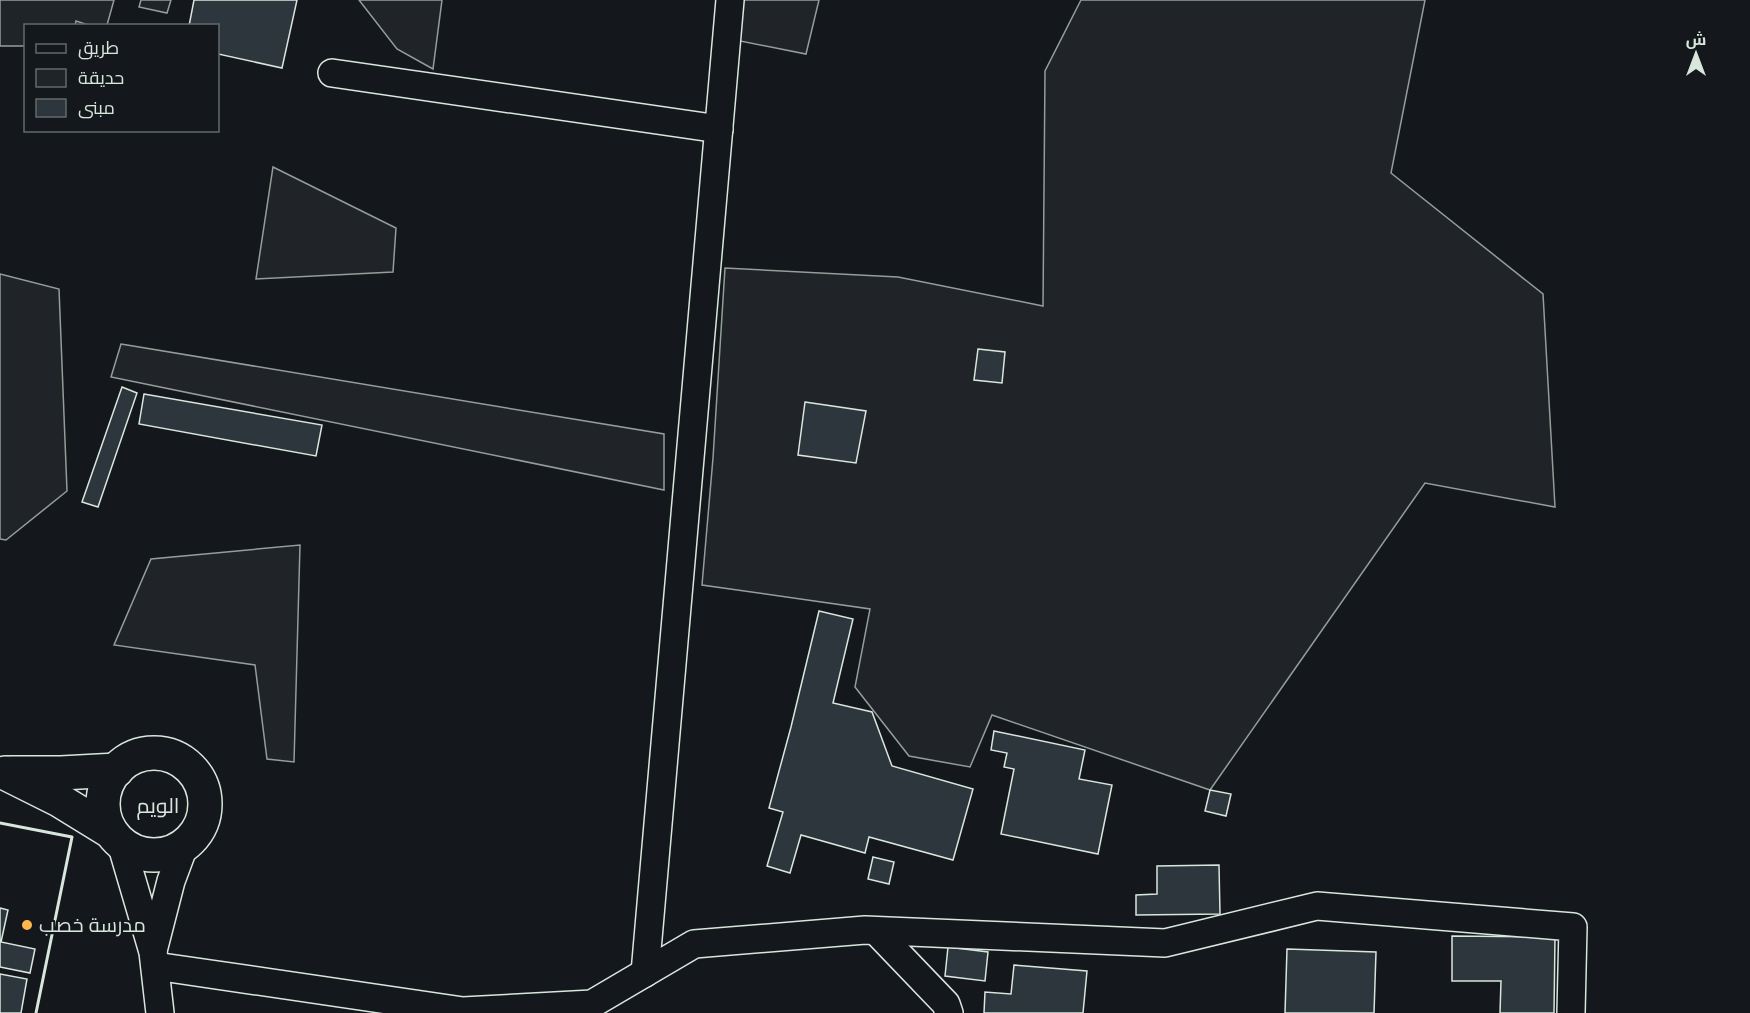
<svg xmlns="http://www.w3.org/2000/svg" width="1750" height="1013" font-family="Poppins,Cairo,sans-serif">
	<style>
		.green { fill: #202428; stroke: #939e99; stroke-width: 1.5 }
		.building { fill: #2c363c; stroke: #d8e6dc; stroke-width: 1.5 }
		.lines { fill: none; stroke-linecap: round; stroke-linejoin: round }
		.minor-casing { stroke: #d8e6dc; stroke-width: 30 }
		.tertiary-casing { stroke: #d8e6dc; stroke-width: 36 }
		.minor { stroke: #14181c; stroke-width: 27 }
		.tertiary { stroke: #14181c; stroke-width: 33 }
		.wall { stroke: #d8e6dc; stroke-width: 3 }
		.poi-dot { fill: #ffb74d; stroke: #14181c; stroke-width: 2 }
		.labels { text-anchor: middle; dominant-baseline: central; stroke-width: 4.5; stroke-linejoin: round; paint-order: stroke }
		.poi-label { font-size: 20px; fill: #d8e6dc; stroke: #14181c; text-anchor: start }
		.neighbourhood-label { font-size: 21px; fill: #d8e6dc; stroke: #14181c }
	</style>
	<rect width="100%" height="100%" fill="#14181c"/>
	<!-- green -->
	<g class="green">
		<polygon points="0,0 114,0 107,25 88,25 76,21 75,25 26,26 25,46 0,46"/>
		<polygon points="141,0 171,0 167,13 139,7"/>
		<polygon points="359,0 442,0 433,69 397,49"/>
		<polygon points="738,0 819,0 806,54 735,40"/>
		<polygon points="1081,0 1425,0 1391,173 1543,294 1555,507 1425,483 1210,790 992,715 970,767 909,756 855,687 870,609 702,585 713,458 725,268 898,277 1043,306 1045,71"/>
		<polygon points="273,167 396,228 393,272 256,279"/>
		<polygon points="0,274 59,289 67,491 6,540 0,539"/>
		<polygon points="121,344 664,434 664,490 111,377"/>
		<polygon points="300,545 294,762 267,759 255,665 114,645 151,559"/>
	</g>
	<!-- building -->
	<g class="building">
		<polygon points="194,0 297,0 282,68 218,54 218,26 189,26"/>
		<polygon points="978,349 1005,352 1002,383 974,380"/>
		<polygon points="122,387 137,393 98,507 82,502"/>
		<polygon points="144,394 322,425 316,456 139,424"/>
		<polygon points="805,402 866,411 856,463 798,455"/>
		<polygon points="819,611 853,619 833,703 872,712 892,766 973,789 953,860 869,837 865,853 801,835 790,873 767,866 783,812 769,808 791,727"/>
		<polygon points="994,731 1085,750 1079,779 1112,785 1098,854 1001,834 1014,769 1004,767 1007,753 991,750"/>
		<polygon points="1210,790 1231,794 1226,816 1205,811"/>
		<polygon points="873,857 894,862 889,884 868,879"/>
		<polygon points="1219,865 1220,914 1136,915 1136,895 1157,894 1157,866"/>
		<polygon points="0,908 8,910 1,942 35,949 30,973 0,967"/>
		<polygon points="1452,936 1555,937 1554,1013 1500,1013 1501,981 1452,981"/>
		<polygon points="948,947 988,952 985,981 945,976"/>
		<polygon points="1287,949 1376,952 1374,1013 1285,1013"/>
		<polygon points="1014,965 1087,971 1083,1013 984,1013 985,992 1011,994"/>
		<polygon points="0,974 27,979 21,1013 0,1013"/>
	</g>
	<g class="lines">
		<defs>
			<g id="minor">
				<polyline points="332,73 719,129"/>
				<polyline points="121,843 153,952 160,1013"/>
				<polyline points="876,931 946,1004 949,1013"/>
				<polyline points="153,951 171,881 184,846"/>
				<polyline points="155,966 463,1011 592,1004 694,944 865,930 1165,943 1317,906 1573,927 1571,1013"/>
				<polyline points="645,973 730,0"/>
			</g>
			<g id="tertiary">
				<circle cx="154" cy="804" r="51"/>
				<polyline points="5,773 59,800 111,832"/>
				<polyline points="11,773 61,773 117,770"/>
			</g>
		</defs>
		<!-- minor casing -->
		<use href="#minor" class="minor-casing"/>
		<!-- tertiary casing -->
		<use href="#tertiary" class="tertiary-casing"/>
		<!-- minor -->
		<use href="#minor" class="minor"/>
		<!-- tertiary -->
		<use href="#tertiary" class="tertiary"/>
		<!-- wall -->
		<polyline class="wall" points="0,823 72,837 36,1013"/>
	</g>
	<!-- markers -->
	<circle class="poi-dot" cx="27" cy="925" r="6"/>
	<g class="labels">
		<!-- poi labels -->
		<g class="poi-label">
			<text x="39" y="925">مدرسة خصب</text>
		</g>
		<!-- neighbourhood labels -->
		<g class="neighbourhood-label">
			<text x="158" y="805">الويم</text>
		</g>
	</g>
	<!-- legend -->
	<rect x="24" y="24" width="195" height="108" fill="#14181c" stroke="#626a69" stroke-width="1.5"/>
	<rect x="36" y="44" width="30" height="9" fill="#14181c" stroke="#626a69" stroke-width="1.5"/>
	<text x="78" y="54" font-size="18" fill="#d8e6dc">طريق</text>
	<rect x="36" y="69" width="30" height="18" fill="#202428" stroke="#626a69" stroke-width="1.5"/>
	<text x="78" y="84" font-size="18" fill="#d8e6dc">حديقة</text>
	<rect x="36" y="99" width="30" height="18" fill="#2c363c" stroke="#626a69" stroke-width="1.5"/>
	<text x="78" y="114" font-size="18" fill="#d8e6dc">مبنى</text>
	<!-- north arrow -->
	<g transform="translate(1696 54)" stroke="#14181c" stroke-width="4.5" paint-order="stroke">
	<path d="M0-4.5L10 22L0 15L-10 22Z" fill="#d8e6dc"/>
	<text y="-9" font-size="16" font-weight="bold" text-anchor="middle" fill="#d8e6dc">ش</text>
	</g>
</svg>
